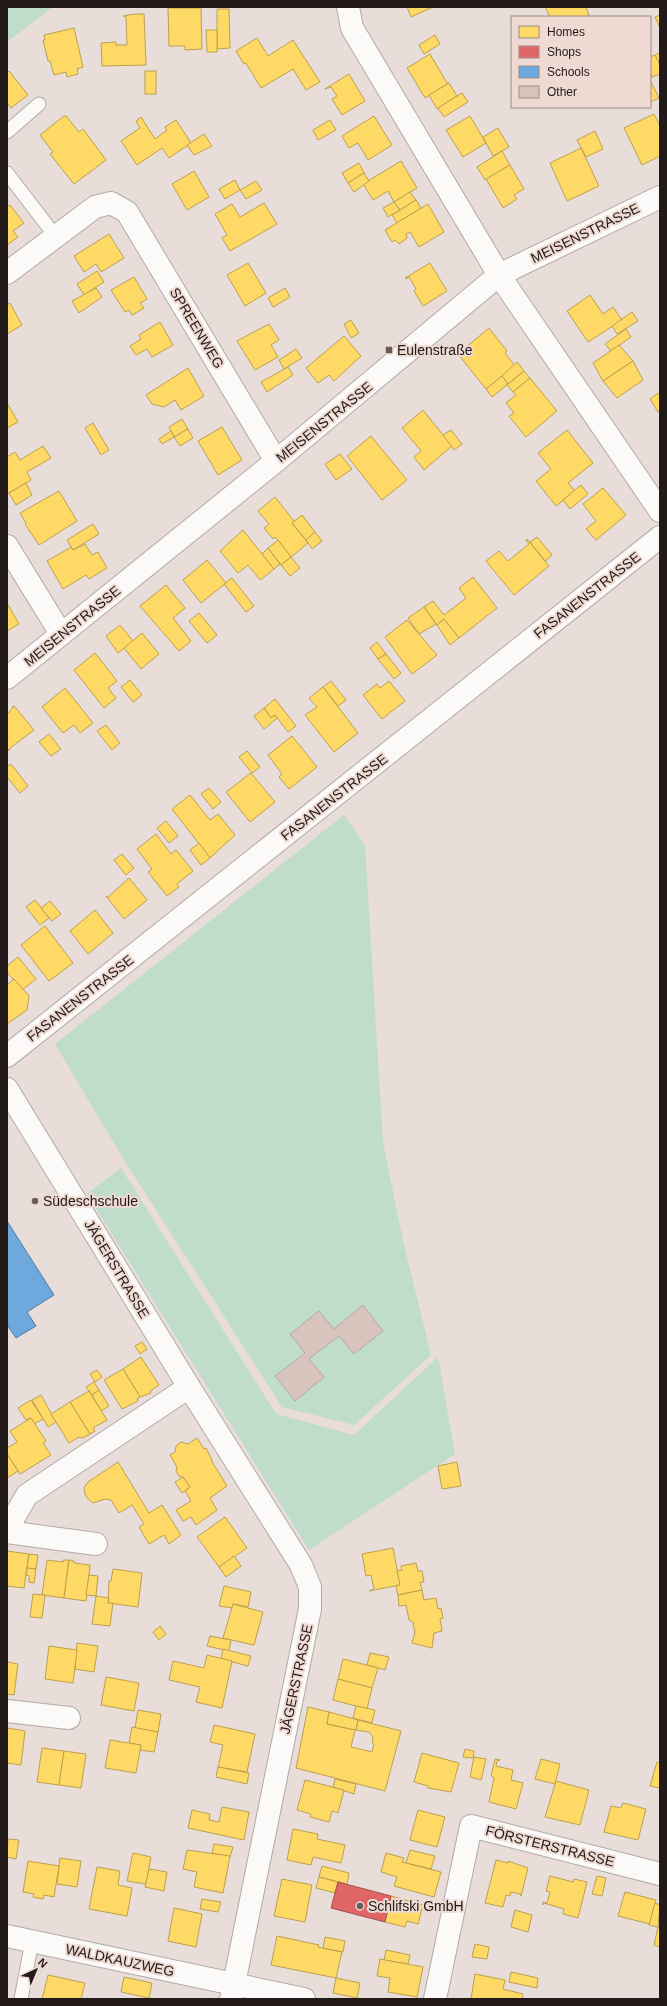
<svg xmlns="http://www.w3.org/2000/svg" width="667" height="2006" font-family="Arial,sans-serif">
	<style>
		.green { fill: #c0dccb }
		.homes { fill: #ffd966; stroke: #bca04f }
		.shops { fill: #e06666; stroke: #a74f4f }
		.schools { fill: #6fa8dc; stroke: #587da1 }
		.building { fill: #d8c4bc; stroke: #b3aaa7 }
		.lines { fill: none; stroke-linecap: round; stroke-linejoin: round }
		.lane-casing { stroke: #b2aaa6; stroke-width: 15 }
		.street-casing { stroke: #b2aaa6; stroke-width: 24 }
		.lane { stroke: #fcfaf9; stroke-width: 13 }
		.street { stroke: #fcfaf9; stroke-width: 22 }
		.poi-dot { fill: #675e5b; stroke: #eedad2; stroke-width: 1.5 }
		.labels { text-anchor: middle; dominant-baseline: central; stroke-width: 4; stroke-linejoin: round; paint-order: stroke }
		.street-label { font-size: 14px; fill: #211a18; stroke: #eedad2 }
		.poi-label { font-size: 14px; fill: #211a18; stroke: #eedad2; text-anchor: start }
	</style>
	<rect width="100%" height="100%" fill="#e8ddd8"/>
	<!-- green -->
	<g class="green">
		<polygon points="7,7 53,7 7,42"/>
		<polygon points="344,815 365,845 383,1142 403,1241 431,1355 354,1425 282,1407 126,1163 55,1044"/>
		<polygon points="121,1168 276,1414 354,1435 438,1357 455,1454 309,1550 87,1194"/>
	</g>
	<!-- homes -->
	<g class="homes">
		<polygon points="407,7 433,7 411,17"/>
		<polygon points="545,7 586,7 589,15 585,17 550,17"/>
		<polygon points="168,8 201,8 202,49 185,50 185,46 169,46"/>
		<polygon points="217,9 229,9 230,48 217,49"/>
		<polygon points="135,14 144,14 146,65 102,66 101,43 116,42 116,45 127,45 126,17 123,16"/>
		<polygon points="660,15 660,28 655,17"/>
		<polygon points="74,28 83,67 77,69 78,74 67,77 66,72 54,75 50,61 48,61 43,40 45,40 44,35"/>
		<polygon points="206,30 217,30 217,52 207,52"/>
		<polygon points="435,35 440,44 424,54 419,45"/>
		<polygon points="257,38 268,56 293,40 320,82 306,90 293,69 261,88 246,63 244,64 236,51"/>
		<polygon points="660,53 660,65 655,55"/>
		<polygon points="430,54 447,83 449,83 425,98 407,68"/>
		<polygon points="655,55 660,65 660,74 652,77 650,73 650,57"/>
		<polygon points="9,71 28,95 11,108 7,103 7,73"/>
		<rect x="145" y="71" width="11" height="23"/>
		<polygon points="349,74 365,101 342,115 332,99 337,96 331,87 325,89"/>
		<polygon points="650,80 659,98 650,102"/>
		<polygon points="449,83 457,96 437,109 429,95"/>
		<polygon points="462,93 468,102 444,117 438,108"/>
		<polygon points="654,114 660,126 660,156 642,165 624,128"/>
		<polygon points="64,116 66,116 79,132 83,129 106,160 74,184 50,154 53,152 40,135"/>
		<polygon points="374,116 392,145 368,160 358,143 349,148 342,136"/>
		<polygon points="470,116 486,143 463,157 446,130"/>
		<polygon points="141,117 155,139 167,130 165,127 176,120 191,143 169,158 162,148 137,165 121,141 140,128 136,121"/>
		<polygon points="330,120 336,130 318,140 313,130"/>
		<polygon points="498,128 509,147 493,156 483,137"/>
		<polygon points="595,131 603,149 586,157 577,140"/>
		<polygon points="204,134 212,146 194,155 187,145"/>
		<polygon points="581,148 599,186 567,201 550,163"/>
		<polygon points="502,151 510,165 485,180 477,167"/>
		<polygon points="401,161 417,188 394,202 388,191 373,200 363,184"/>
		<polygon points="359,163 364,173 348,183 342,173"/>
		<polygon points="510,165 524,189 514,195 517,199 503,208 486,179"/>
		<polygon points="194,171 209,197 187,210 172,184"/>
		<polygon points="364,173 369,181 354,192 348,183"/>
		<polygon points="235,180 240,190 225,199 219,189"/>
		<polygon points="256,181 262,190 246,199 240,190"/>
		<polygon points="410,192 416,200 400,210 394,202"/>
		<polygon points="416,200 421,208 397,223 392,215"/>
		<polygon points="394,202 400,210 388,217 383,208"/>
		<polygon points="264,203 277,224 230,251 222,238 227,235 215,214 232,204 240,217"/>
		<polygon points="428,204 444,232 419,247 410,232 406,234 407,238 399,244 395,240 392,242 385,230"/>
		<polygon points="10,205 24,223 13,231 18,237 7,245 7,207"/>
		<polygon points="109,234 124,258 101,272 96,264 84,272 74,256"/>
		<polygon points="248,263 266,293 245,306 227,275"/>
		<polygon points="430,263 447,291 423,306 414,291 416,289 409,277 406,279 405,278"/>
		<polygon points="97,271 104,282 84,295 77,284"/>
		<polygon points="134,277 147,299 140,303 144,308 132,315 129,310 125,312 111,290"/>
		<polygon points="96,288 102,297 79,313 72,301"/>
		<polygon points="285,288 290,297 273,307 268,298"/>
		<polygon points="590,295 603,314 613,307 622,320 588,342 567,311"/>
		<polygon points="10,303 22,325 7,334 7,305"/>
		<polygon points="632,312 638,321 617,334 612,326"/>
		<polygon points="351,320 359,333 351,338 344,324"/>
		<polygon points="160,322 173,345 152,357 147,349 136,355 130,346 141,339 139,335"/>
		<polygon points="269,324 279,340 271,345 278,357 255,370 237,341"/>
		<polygon points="489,328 507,351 505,353 515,366 486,389 458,354"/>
		<polygon points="626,329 631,337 611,351 605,344"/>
		<polygon points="344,336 361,356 334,381 329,375 318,383 306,368"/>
		<polygon points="619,345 633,361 603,381 593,363"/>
		<polygon points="296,349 302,358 284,369 279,360"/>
		<polygon points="633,361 643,380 617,398 603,381"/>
		<polygon points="517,362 524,371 508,384 502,376"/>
		<polygon points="288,367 293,375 267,392 261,382"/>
		<polygon points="188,368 204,396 181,410 175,400 164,407 152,404 146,395"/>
		<polygon points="524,371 530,378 513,392 507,385"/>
		<polygon points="502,376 508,384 492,397 486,389"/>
		<polygon points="530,378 557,411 526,437 509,416 514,413 506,403 516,395 513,392"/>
		<polygon points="660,392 660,410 658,412 650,399"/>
		<polygon points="7,403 18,422 7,428"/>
		<polygon points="423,410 452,446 424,470 414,457 421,451 402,428"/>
		<polygon points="182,419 188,429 174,437 169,427"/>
		<polygon points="93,423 109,450 101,455 85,428"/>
		<polygon points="222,427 242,460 218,475 198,441"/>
		<polygon points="188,429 193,438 180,446 174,437"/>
		<polygon points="451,430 462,444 454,450 443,435"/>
		<polygon points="567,430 593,463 568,483 575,491 556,506 536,481 551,469 538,453"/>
		<polygon points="171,431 174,437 162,444 159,439"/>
		<polygon points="371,436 407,480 382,500 347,456"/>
		<polygon points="43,446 51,458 27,472 31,480 7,494 7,457 15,452 20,460"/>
		<polygon points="340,454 352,469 336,480 325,464"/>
		<polygon points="26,483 32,495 16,505 9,493"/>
		<polygon points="581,485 588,494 570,509 563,500"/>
		<polygon points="603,488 626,515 596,540 586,529 596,521 583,504"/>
		<polygon points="59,491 77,521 39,545 25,524 26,523 20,513"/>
		<polygon points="275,497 294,521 292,523 308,543 291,557 278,540 275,537 273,539 264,528 269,524 258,511"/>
		<polygon points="302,515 315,532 306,540 292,523"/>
		<polygon points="93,524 99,534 73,550 67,540"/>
		<polygon points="243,530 274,569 260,580 248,565 238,573 220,551"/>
		<polygon points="315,532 322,541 312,549 306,540"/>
		<polygon points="537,537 552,555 545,561 530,542"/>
		<polygon points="527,539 549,566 514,595 486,561 499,551 508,561 529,544 526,540"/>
		<polygon points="278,540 291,557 281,565 268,548"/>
		<polygon points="85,544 92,555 98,552 107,568 89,579 86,575 63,589 47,561 71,547 73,550"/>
		<polygon points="268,548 280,564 274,569 262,554"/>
		<polygon points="291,557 300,568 290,576 281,565"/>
		<polygon points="207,560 226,583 201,603 183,580"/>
		<polygon points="473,577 497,608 459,638 444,619 437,625 424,607 433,601 444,615 466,598 459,588"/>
		<polygon points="232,578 254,606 246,612 224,584"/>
		<polygon points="166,585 185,608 173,618 191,641 179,651 140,606"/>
		<polygon points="7,603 19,624 7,631"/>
		<polygon points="424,607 436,624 419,634 408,618"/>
		<polygon points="199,613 217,635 207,643 189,621"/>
		<polygon points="444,619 459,638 450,645 437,625"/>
		<polygon points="407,620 437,655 412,674 385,637"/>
		<polygon points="120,625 133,641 118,653 106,636"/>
		<polygon points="142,633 159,654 141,669 124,648"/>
		<polygon points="377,642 386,654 378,659 370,648"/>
		<polygon points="95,653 117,681 108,688 116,698 104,708 74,670"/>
		<polygon points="386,654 401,673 394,679 378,659"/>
		<polygon points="130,680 142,695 133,702 121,687"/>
		<polygon points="331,681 346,700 338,706 323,687"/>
		<polygon points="389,681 405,701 382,719 363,695 377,684 380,688"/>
		<polygon points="323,687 358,733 334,752 305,715 317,707 309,698"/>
		<polygon points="65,688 93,723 80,733 74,725 63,733 42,707"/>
		<polygon points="275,699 296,726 288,732 275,715 271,718 264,708"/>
		<polygon points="14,706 34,730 10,748 9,751 7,748 7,714 13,708 12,707"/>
		<polygon points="264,708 271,718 275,715 277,718 264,729 254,716"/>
		<polygon points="106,725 120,743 112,750 97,731"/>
		<polygon points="49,734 61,749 51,756 39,742"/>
		<polygon points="292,736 317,767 289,789 279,777 282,774 268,755"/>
		<polygon points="247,751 260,767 252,773 239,757"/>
		<polygon points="11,764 28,786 20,793 7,777 7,767"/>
		<polygon points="251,773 275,802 250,822 226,792"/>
		<polygon points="209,788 221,802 213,809 201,794"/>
		<polygon points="190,795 210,820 218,814 235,835 210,858 172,809"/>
		<polygon points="166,821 178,836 169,843 157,828"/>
		<polygon points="156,834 171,854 176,850 193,871 177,884 179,887 167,896 148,872 152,869 137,849"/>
		<polygon points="199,843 210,858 201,865 190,850"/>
		<polygon points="122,854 134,868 126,875 114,860"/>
		<polygon points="129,878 147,900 124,919 106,896 108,897"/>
		<polygon points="35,900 49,918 40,925 26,907"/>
		<polygon points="50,901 61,914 52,921 41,908"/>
		<polygon points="95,910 113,933 88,954 70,931"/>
		<polygon points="45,926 73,963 49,981 21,945"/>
		<polygon points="18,957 36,979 22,990 7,972 7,966"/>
		<polygon points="14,979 29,996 27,1010 7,1024 7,985"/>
		<polygon points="142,1342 147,1349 140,1354 135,1346"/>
		<polygon points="141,1357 159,1385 150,1391 151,1393 140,1397 123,1369"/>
		<polygon points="123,1369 140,1397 137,1399 138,1401 122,1409 104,1380"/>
		<polygon points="97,1370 102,1377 95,1382 90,1374"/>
		<polygon points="94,1382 99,1390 92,1395 86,1387"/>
		<polygon points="99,1390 109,1406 101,1411 92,1395"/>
		<polygon points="89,1391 107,1420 93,1428 95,1431 90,1434 70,1402"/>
		<polygon points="41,1395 56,1422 48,1427 32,1400"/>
		<polygon points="31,1400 43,1419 34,1424 31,1418 26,1420 18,1408"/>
		<polygon points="70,1402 90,1434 83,1438 79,1437 69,1443 51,1414"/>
		<polygon points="31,1418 46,1441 43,1443 51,1455 20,1474 7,1454 7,1448 17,1442 10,1431"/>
		<polygon points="197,1438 204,1449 206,1448 212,1460 211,1460 227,1486 210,1498 217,1510 196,1525 191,1517 183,1521 176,1510 191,1501 185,1491 190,1487 183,1477 179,1476 176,1471 177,1467 170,1455 175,1452 176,1446 181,1442 188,1444"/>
		<polygon points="7,1454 18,1471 7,1478"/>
		<polygon points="118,1462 149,1513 162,1505 181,1535 169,1544 164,1535 149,1544 139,1527 144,1524 132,1505 119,1513 111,1500 105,1499 93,1503 88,1499 85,1494 84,1488 88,1482"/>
		<polygon points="457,1462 461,1486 442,1489 438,1466"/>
		<polygon points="183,1477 190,1487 182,1493 175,1482"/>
		<polygon points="225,1517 247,1548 219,1567 197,1537"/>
		<polygon points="393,1548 400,1585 369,1591 374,1589 371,1575 366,1576 362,1554"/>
		<polygon points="7,1551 29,1554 24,1588 7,1586"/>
		<polygon points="29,1554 38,1555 36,1569 27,1568"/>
		<polygon points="234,1556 241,1566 226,1577 219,1567"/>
		<polygon points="47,1560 63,1562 63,1560 69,1560 64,1598 42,1595"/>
		<polygon points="69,1560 74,1561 74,1563 90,1565 86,1601 64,1598"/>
		<polygon points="416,1563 418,1571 422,1571 424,1582 420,1582 422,1590 398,1595 396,1586 400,1585 397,1571 402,1570 401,1566"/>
		<polygon points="27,1568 36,1569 34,1583 29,1582 29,1576 26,1575"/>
		<polygon points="113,1569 142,1573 138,1607 108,1603 109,1581 111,1581"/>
		<polygon points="89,1575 98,1576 96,1596 86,1595"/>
		<polygon points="224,1586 251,1592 248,1607 233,1604 232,1608 219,1606"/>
		<polygon points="422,1590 424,1600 436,1598 438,1609 441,1608 443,1618 440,1619 442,1631 434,1633 432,1648 412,1643 415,1632 413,1625 414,1623 409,1620 406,1605 399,1606 398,1595"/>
		<polygon points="33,1594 45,1595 42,1618 30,1617"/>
		<polygon points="96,1596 109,1598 108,1603 113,1603 110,1626 92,1624"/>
		<polygon points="233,1604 263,1612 254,1645 223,1638"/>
		<polygon points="160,1626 166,1634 159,1640 153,1632"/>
		<polygon points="210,1636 231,1640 229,1651 207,1646"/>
		<polygon points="77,1643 98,1646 94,1672 75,1669"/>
		<polygon points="49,1646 77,1650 73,1683 45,1679"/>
		<polygon points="223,1649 251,1656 248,1666 221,1659"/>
		<polygon points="370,1653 389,1657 385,1670 367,1665"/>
		<polygon points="207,1655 232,1661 222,1708 196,1702 200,1687 169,1680 173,1661 204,1668"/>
		<polygon points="343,1659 378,1668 372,1688 338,1679"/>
		<polygon points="7,1662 18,1664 14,1695 7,1694"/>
		<polygon points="106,1677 139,1683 134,1711 101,1705"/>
		<polygon points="338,1679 372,1688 367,1709 333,1700"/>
		<polygon points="356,1706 375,1710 372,1723 353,1718"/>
		<polygon points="308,1707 329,1712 327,1724 355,1730 351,1747 372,1752 374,1744 372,1743 373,1737 369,1732 356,1730 358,1720 401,1731 385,1791 296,1768"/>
		<polygon points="138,1710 161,1714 158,1732 135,1728"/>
		<polygon points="329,1712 358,1720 356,1730 327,1724"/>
		<polygon points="214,1725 255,1734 247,1772 218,1767 223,1745 210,1742"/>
		<polygon points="132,1727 158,1732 154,1752 140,1750 141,1745 129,1743"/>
		<polygon points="7,1728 25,1731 21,1765 7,1763"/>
		<polygon points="110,1740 141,1745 136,1773 105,1768"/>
		<polygon points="42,1748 64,1751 59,1785 37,1782"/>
		<polygon points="465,1749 474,1751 473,1758 463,1757"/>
		<polygon points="64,1751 86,1754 81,1788 59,1785"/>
		<polygon points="422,1753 459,1763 451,1792 428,1788 428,1786 414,1782"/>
		<polygon points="474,1757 486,1759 481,1780 470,1777"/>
		<polygon points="495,1759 500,1760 497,1761 496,1766 513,1770 511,1780 523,1783 516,1809 489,1802 494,1778 491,1776"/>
		<polygon points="541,1759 560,1764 555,1784 535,1779"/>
		<polygon points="657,1762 660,1763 660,1788 650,1786"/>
		<polygon points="218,1767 249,1773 247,1784 216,1777"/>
		<polygon points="335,1779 356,1784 354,1794 333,1787"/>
		<polygon points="305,1780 344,1790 338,1813 332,1811 329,1822 310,1817 311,1814 297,1810"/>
		<polygon points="556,1781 589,1790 580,1825 545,1817"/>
		<polygon points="623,1803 646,1809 638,1840 604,1832 611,1806 621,1808"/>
		<polygon points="222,1807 249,1812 244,1840 188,1828 192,1810 210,1814 209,1820 219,1822"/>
		<polygon points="418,1810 445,1817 437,1847 410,1840"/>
		<polygon points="293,1829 318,1834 317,1839 345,1845 341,1863 313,1857 311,1865 287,1860"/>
		<polygon points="8,1839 19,1840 16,1859 7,1857"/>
		<polygon points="214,1844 233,1847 230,1857 212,1853"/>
		<polygon points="187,1850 230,1856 223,1893 194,1887 197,1872 183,1869"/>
		<polygon points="410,1850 435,1856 431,1869 406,1863"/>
		<polygon points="133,1853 151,1857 146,1884 127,1881"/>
		<polygon points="386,1853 404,1858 402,1862 441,1872 434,1897 394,1886 397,1877 381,1872"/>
		<polygon points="60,1858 81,1861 77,1887 57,1884"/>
		<polygon points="496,1860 508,1863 508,1861 528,1868 521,1896 520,1894 511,1892 510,1896 506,1895 503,1907 485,1903"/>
		<polygon points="28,1861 59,1866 54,1897 44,1895 43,1899 33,1897 34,1894 23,1892"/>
		<polygon points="322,1866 349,1873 347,1884 319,1877"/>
		<polygon points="97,1867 120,1871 118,1885 132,1888 127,1916 89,1909"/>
		<polygon points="149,1869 167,1872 164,1891 145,1887"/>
		<polygon points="550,1876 573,1882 574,1879 587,1882 578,1918 563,1914 564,1909 544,1903 543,1905 543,1902 547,1903 550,1892 546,1891"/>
		<polygon points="597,1876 606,1878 602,1896 592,1894"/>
		<polygon points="319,1877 338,1882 335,1893 316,1888"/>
		<polygon points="282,1879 312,1885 305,1922 274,1916"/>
		<polygon points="625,1892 656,1900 650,1924 618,1916"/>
		<polygon points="391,1896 423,1905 418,1924 407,1921 405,1927 385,1922"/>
		<polygon points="202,1899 221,1902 218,1912 200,1909"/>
		<polygon points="655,1903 660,1905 658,1927 649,1925"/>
		<polygon points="174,1908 202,1914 196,1947 168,1941"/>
		<polygon points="515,1910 532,1915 528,1932 511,1927"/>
		<polygon points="658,1927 660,1928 660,1947 654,1945"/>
		<polygon points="277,1936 319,1945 318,1947 342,1952 336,1978 271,1965"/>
		<polygon points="325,1937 345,1941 343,1952 323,1948"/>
		<polygon points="475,1944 489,1947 487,1959 472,1957"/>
		<polygon points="386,1950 410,1955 408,1964 384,1960"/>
		<polygon points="380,1959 423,1967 417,1997 388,1992 390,1978 377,1976"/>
		<polygon points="511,1972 538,1978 537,1988 509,1982"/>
		<polygon points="475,1974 505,1980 503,1989 523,1994 522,1999 471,1999"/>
		<polygon points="48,1975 85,1983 81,1999 42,1999"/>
		<polygon points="124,1977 152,1983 149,1998 121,1992"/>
		<polygon points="336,1978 360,1983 357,1998 333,1993"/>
	</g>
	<!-- shops -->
	<polygon class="shops" points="338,1882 391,1896 385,1922 331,1908"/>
	<!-- schools -->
	<polygon class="schools" points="7,1221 54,1295 27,1312 36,1326 16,1338 7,1325"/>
	<!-- building -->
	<polygon class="building" points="363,1305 383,1331 354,1354 339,1336 309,1359 324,1377 295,1401 275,1376 305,1353 290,1334 319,1311 334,1329"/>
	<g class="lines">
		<defs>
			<g id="lane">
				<polyline points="7,132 39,104"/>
				<polyline points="7,173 56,237"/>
				<polyline points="21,1999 32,1941"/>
			</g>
			<g id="street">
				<polyline points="348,7 352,28 499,275 660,511"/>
				<polyline points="7,273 95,207 111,203 127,212 276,461"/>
				<polyline points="7,546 61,634"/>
				<polyline points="7,678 276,461 499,275 660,197"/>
				<polyline points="7,1056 660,537"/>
				<polyline points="7,1089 189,1387 301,1565 310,1587 310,1609 231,1999"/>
				<polyline points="7,1529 27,1495 189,1387"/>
				<polyline points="7,1532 96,1544"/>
				<polyline points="7,1711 69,1718"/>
				<polyline points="7,1936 304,1999"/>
				<polyline points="435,1999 471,1826 660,1874"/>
			</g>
		</defs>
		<!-- lane casing -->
		<use href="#lane" class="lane-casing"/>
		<!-- street casing -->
		<use href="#street" class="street-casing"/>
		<!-- lane -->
		<use href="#lane" class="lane"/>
		<!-- street -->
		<use href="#street" class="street"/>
	</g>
	<!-- markers -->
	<g class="poi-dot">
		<rect x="385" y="346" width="8" height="8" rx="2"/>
		<circle cx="35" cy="1201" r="4"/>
		<circle cx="360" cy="1906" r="4"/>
	</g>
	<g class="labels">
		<!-- street labels -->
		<g class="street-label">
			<text transform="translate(585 233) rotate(-26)">MEISENSTRASSE</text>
			<text transform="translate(197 328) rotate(59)">SPREENWEG</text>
			<text transform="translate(324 422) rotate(-39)">MEISENSTRASSE</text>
			<text transform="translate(587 595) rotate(-38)">FASANENSTRASSE</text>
			<text transform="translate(72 626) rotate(-39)">MEISENSTRASSE</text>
			<text transform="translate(334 797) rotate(-38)">FASANENSTRASSE</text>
			<text transform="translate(80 998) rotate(-38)">FASANENSTRASSE</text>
			<text transform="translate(117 1269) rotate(59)">JÄGERSTRASSE</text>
			<text transform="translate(296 1679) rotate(-78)">JÄGERSTRASSE</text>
			<text transform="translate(550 1846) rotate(14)">FÖRSTERSTRASSE</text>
			<text transform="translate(120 1960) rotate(12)">WALDKAUZWEG</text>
		</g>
		<!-- poi labels -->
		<g class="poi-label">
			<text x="397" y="350">Eulenstraße</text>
			<text x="43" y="1201">Südeschschule</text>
			<text x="368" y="1906">Schlifski GmbH</text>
		</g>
	</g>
	<!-- border -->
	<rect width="667" height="2006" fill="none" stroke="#211a18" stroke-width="16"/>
	<!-- legend -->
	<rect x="511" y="16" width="140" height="92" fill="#eedad2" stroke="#9c8d88"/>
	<rect x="519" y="26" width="20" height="12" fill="#ffd966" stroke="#9c8d88"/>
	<text x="547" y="36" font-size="12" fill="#211a18">Homes</text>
	<rect x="519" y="46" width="20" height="12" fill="#e06666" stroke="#9c8d88"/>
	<text x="547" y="56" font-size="12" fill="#211a18">Shops</text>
	<rect x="519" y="66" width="20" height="12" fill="#6fa8dc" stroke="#9c8d88"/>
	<text x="547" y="76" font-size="12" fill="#211a18">Schools</text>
	<rect x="519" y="86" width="20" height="12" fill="#d8c4bc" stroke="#9c8d88"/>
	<text x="547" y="96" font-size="12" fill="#211a18">Other</text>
	<!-- north arrow -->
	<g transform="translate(36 1970) rotate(44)" stroke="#eedad2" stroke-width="3" paint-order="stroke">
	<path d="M0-3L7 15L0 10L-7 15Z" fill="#211a18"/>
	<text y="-6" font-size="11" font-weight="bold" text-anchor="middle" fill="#211a18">N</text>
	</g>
</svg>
